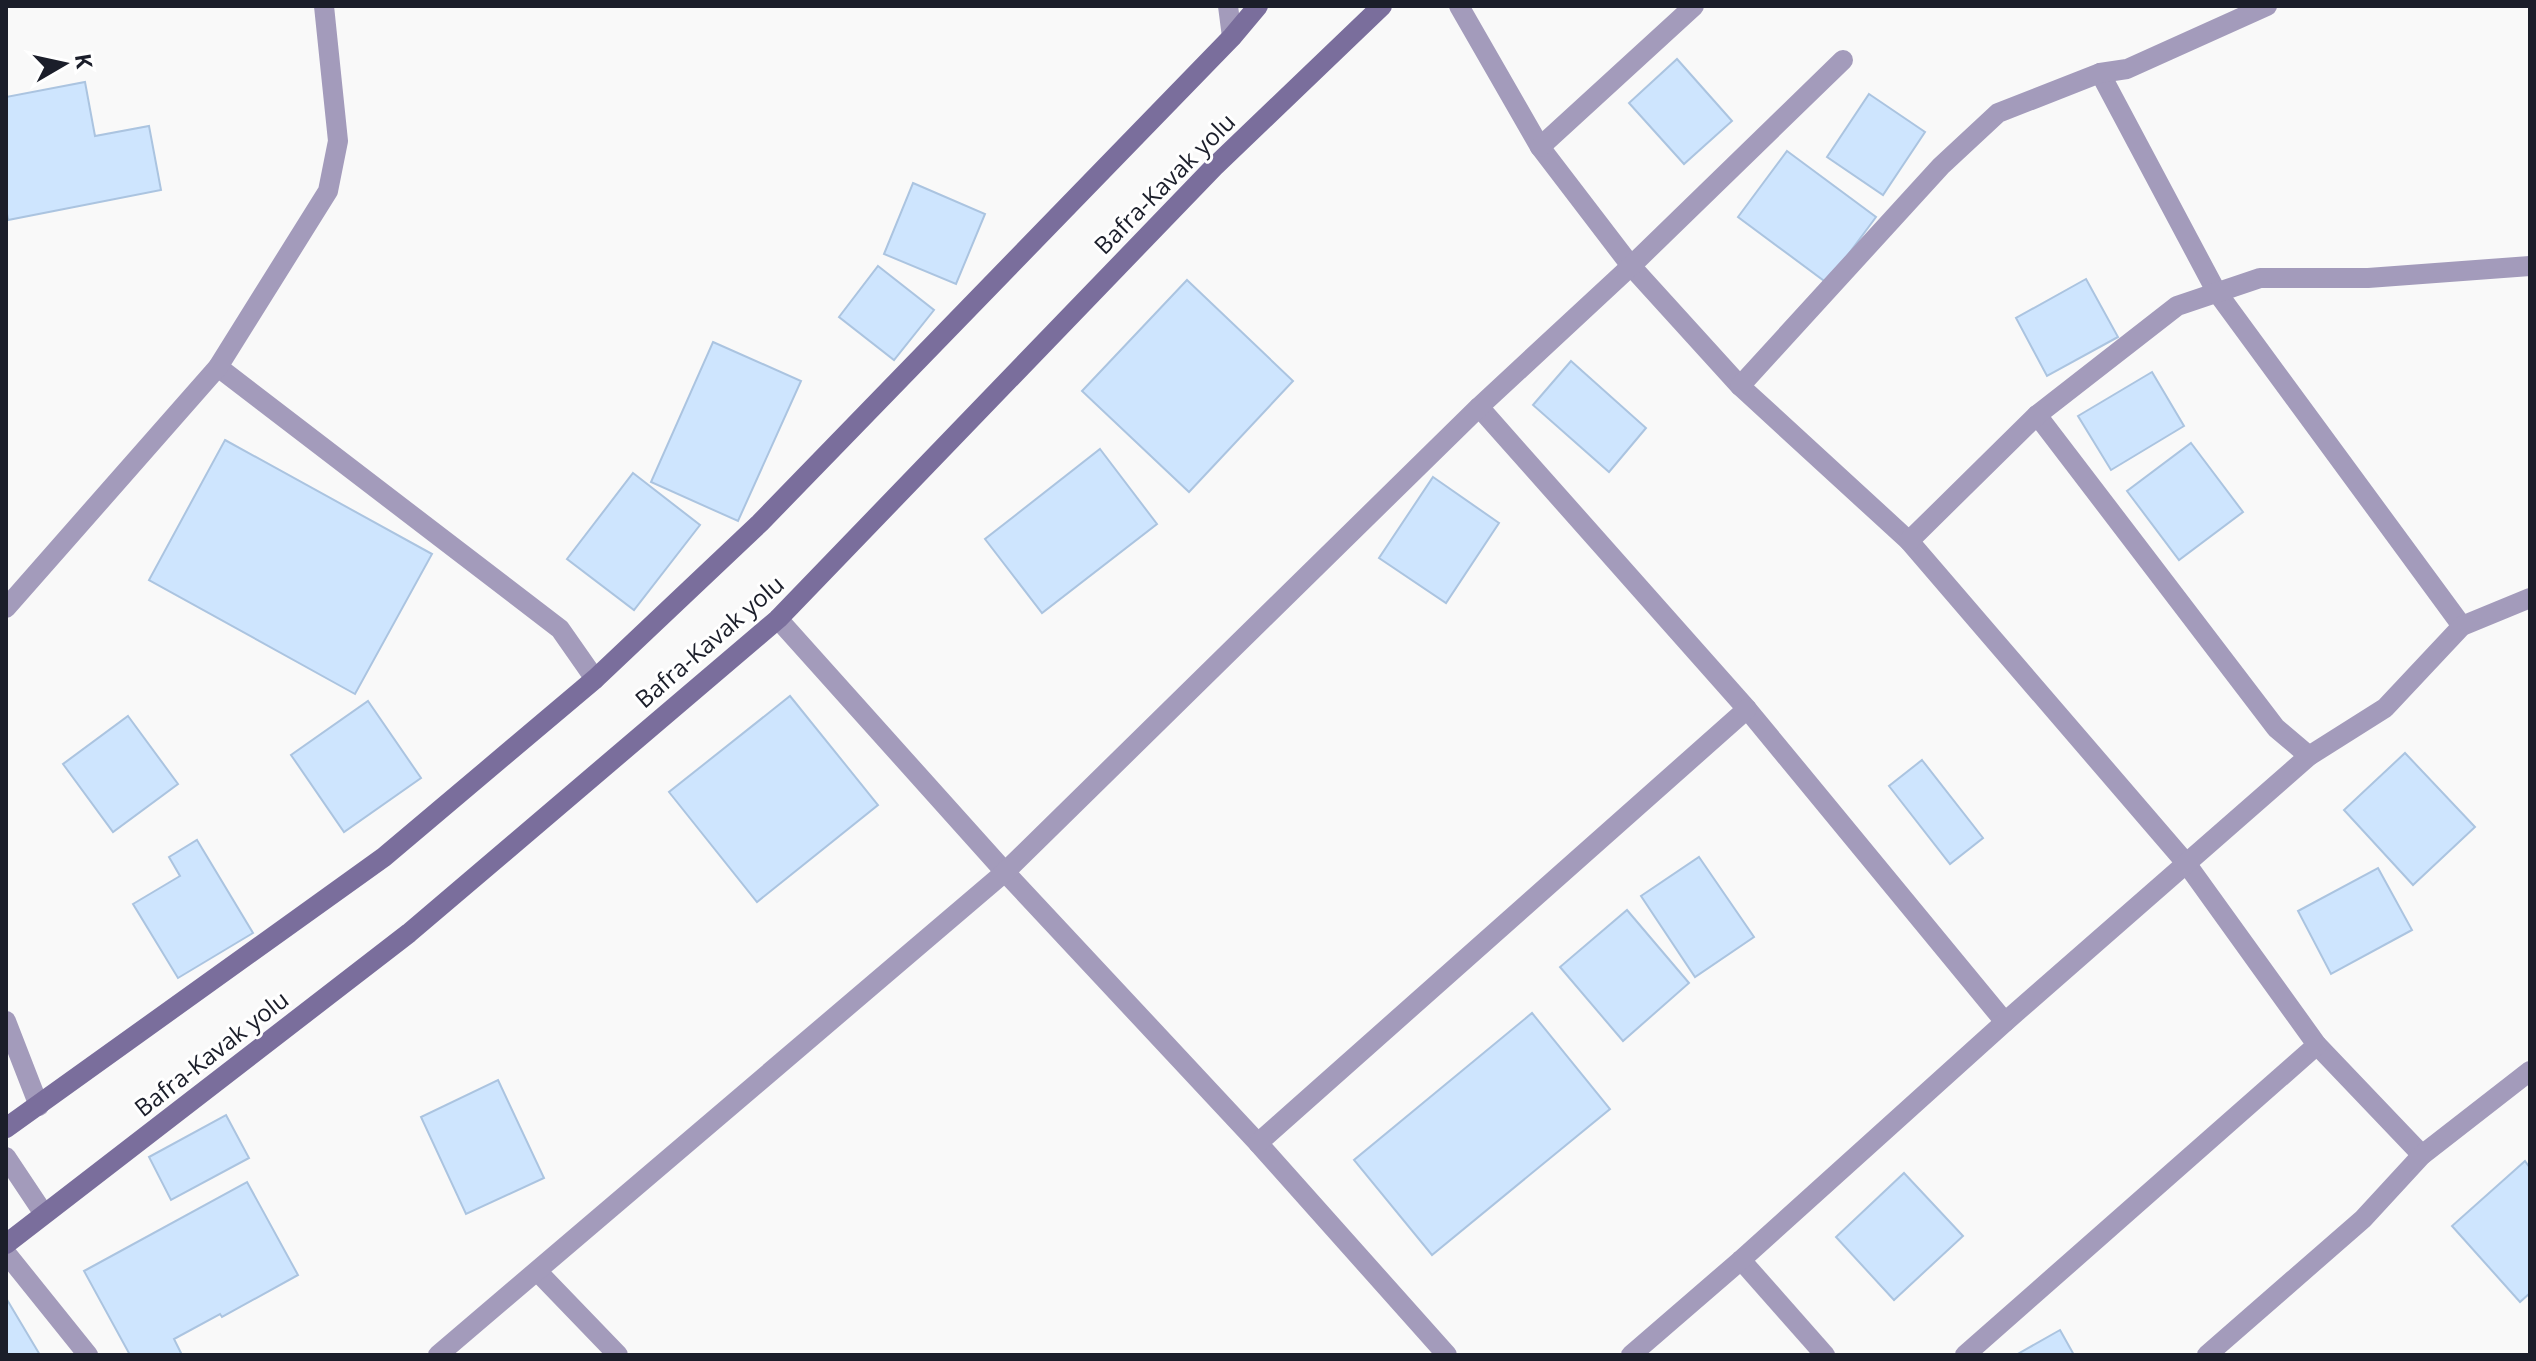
<svg xmlns="http://www.w3.org/2000/svg" width="2536" height="1361" font-family="'Open Sans',sans-serif">
	<style>
		.building { fill: #cee5fe; stroke: #abc4e0; stroke-width: 2 }
		.lines { fill: none; stroke-linecap: round; stroke-linejoin: round }
		.minor { stroke: #a39bbb; stroke-width: 20 }
		.tertiary { stroke: #a39bbb; stroke-width: 20 }
		.secondary { stroke: #7a6e9c; stroke-width: 20 }
		.labels { text-anchor: middle; dominant-baseline: central; stroke-width: 6; stroke-linejoin: round; paint-order: stroke }
		.street-label { font-size: 24px; fill: #1b1e2a; stroke: #fff }
	</style>
	<rect width="100%" height="100%" fill="#f9f9f9"/>
	<!-- building -->
	<g class="building">
		<polygon points="1677,59 1732,121 1684,164 1629,103"/>
		<polygon points="85,82 95,136 149,126 161,190 8,220 6,208 6,97"/>
		<polygon points="1869,94 1925,132 1883,195 1827,157"/>
		<polygon points="1787,151 1876,217 1827,283 1738,217"/>
		<polygon points="913,183 985,214 956,284 884,254"/>
		<polygon points="878,266 934,310 894,360 839,317"/>
		<polygon points="2086,279 2118,337 2047,376 2016,318"/>
		<polygon points="1187,280 1293,381 1189,492 1082,391"/>
		<polygon points="713,342 801,381 738,521 651,482"/>
		<polygon points="1571,361 1646,428 1609,472 1533,405"/>
		<polygon points="2152,372 2184,426 2111,470 2078,416"/>
		<polygon points="225,440 432,554 355,694 149,580"/>
		<polygon points="2191,443 2243,512 2179,560 2127,491"/>
		<polygon points="1100,449 1157,524 1042,613 985,539"/>
		<polygon points="633,473 700,525 634,610 567,559"/>
		<polygon points="1433,477 1499,523 1446,603 1379,558"/>
		<polygon points="790,696 878,805 757,902 669,792"/>
		<polygon points="368,701 421,778 344,832 291,755"/>
		<polygon points="128,716 178,784 113,832 63,764"/>
		<polygon points="2405,753 2475,827 2413,885 2344,810"/>
		<polygon points="1922,760 1983,838 1950,864 1889,786"/>
		<polygon points="197,840 253,933 178,978 133,904 180,876 169,857"/>
		<polygon points="1699,857 1754,937 1695,977 1641,896"/>
		<polygon points="2378,868 2412,930 2331,974 2298,911"/>
		<polygon points="1627,910 1689,983 1623,1041 1560,967"/>
		<polygon points="1532,1013 1610,1109 1432,1255 1354,1160"/>
		<polygon points="498,1080 544,1178 466,1214 421,1117"/>
		<polygon points="226,1115 249,1158 171,1200 149,1157"/>
		<polygon points="2525,1161 2530,1168 2530,1293 2520,1302 2452,1226"/>
		<polygon points="1904,1173 1963,1236 1894,1300 1836,1237"/>
		<polygon points="247,1182 298,1275 222,1317 220,1314 174,1339 182,1355 130,1355 84,1271"/>
		<polygon points="6,1298 40,1355 6,1355"/>
		<polygon points="2060,1330 2074,1355 2016,1355"/>
	</g>
	<g class="lines">
		<!-- minor -->
		<g class="minor">
			<polyline points="1459,6 1540,147 1631,266 1740,386 1909,541 2186,863 2317,1045 2422,1155"/>
			<polyline points="2100,73 2216,291 2462,626"/>
			<polyline points="1540,147 1694,6"/>
			<polyline points="218,367 560,629 595,679"/>
			<polyline points="1740,386 1941,166 1998,113 2100,73 2127,69 2267,6"/>
			<polyline points="1479,407 1747,709 2005,1022"/>
			<polyline points="2037,415 2276,728 2309,756"/>
			<polyline points="1909,541 2037,415 2177,306 2260,278 2368,278 2530,266"/>
			<polyline points="6,608 218,367 328,191 338,141 324,6"/>
			<polyline points="778,619 1005,872 1258,1143 1447,1355"/>
			<polyline points="6,1021 39,1106"/>
			<polyline points="1258,1143 1747,709"/>
			<polyline points="6,1157 44,1214"/>
			<polyline points="6,1253 88,1355"/>
			<polyline points="1741,1260 1825,1355"/>
			<polyline points="538,1272 618,1355"/>
			<polyline points="438,1355 1005,872 1479,407 1631,266 1843,60"/>
			<polyline points="1631,1355 1741,1260 2005,1022 2309,756 2385,708 2462,626 2530,598"/>
			<polyline points="1965,1355 2317,1045"/>
			<polyline points="2207,1355 2363,1219 2422,1155 2530,1071"/>
		</g>
		<!-- tertiary -->
		<polyline class="tertiary" points="1228,6 1232,37"/>
		<!-- secondary -->
		<g class="secondary">
			<polyline points="6,1128 384,857 595,679 760,523 1232,37 1258,6"/>
			<polyline points="6,1244 409,933 778,619 1214,167 1382,6"/>
		</g>
	</g>
	<g class="labels">
		<!-- street labels -->
		<g class="street-label">
			<text transform="translate(1164 183) rotate(-45)">Bafra-Kavak yolu</text>
			<text transform="translate(709 641) rotate(-41)">Bafra-Kavak yolu</text>
			<text transform="translate(211 1053) rotate(-38)">Bafra-Kavak yolu</text>
		</g>
	</g>
	<!-- border -->
	<rect width="2536" height="1361" fill="none" stroke="#1b1e2a" stroke-width="16"/>
	<!-- north arrow -->
	<g transform="translate(64 64) rotate(81)" stroke="#ffffff" stroke-width="6" paint-order="stroke">
	<path d="M0-6L14 30L0 20L-14 30Z" fill="#1b1e2a"/>
	<text y="-12" font-size="22" font-weight="bold" text-anchor="middle" fill="#1b1e2a">K</text>
	</g>
</svg>
